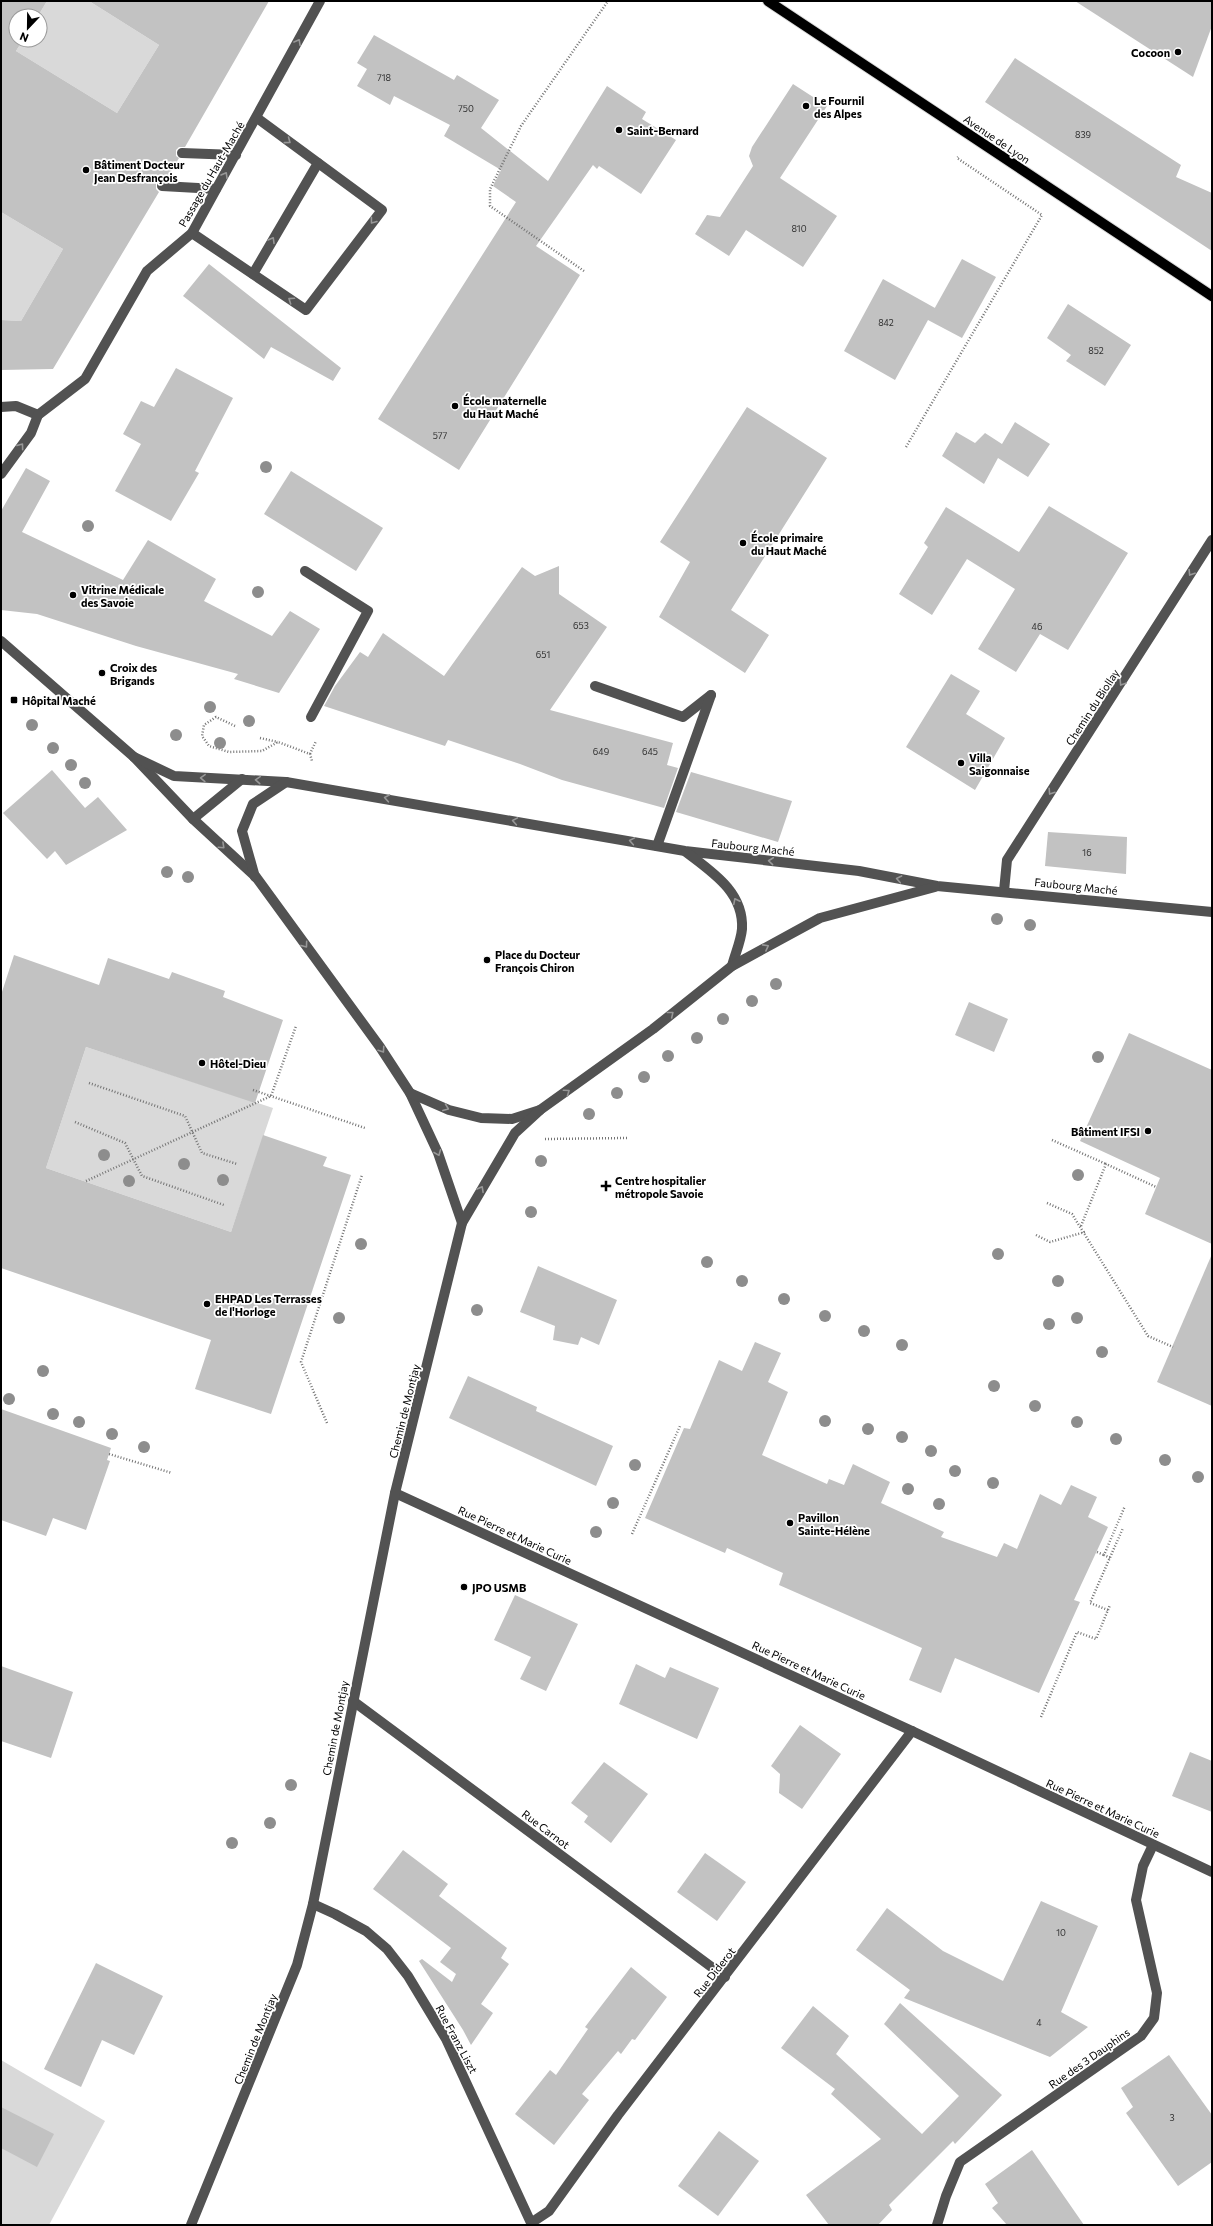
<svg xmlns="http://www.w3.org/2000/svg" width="1213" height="2226" font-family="Commissioner,sans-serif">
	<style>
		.green { fill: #d9d9d9 }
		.building { fill: #c2c2c2 }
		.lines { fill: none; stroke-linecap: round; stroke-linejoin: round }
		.major-casing { stroke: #dbdbdb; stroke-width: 12 }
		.path { stroke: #747474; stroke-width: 2.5; stroke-dasharray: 1 2; stroke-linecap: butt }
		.minor { stroke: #525252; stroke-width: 10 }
		.major { stroke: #000; stroke-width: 10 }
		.tree { fill: #8d8d8d }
		.oneway { stroke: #979797 }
		.poi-dot { fill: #000; stroke: #fff; stroke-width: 1.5 }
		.labels { text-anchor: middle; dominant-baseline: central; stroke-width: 3.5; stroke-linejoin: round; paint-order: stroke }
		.number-label { font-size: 9px; fill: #303030 }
		.poi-label { font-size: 11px; font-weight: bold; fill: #000; stroke: #fff; text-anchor: start }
		.street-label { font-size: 11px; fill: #000; stroke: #fff }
	</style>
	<rect width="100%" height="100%" fill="#fff"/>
	<!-- green -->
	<g class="green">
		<polygon points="47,1 89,1 159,45 117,113 16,51 23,40 40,40 40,16 38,16"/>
		<polygon points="1,212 63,249 21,321 1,320"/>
		<polygon points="86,1047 273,1108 231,1232 46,1168"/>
		<polygon points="1,2060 105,2121 49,2225 1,2225"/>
	</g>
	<!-- building -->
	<g class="building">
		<polygon points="1,1 47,1 38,16 16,16 16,40 23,40 16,51 117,113 159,45 89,1 269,1 185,147 179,147 176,150 176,156 179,158 166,180 159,180 156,183 156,189 159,192 53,369 1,370 1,320 21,321 63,249 1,212"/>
		<polygon points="1075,1 1212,1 1212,26 1193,77"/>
		<polygon points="374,35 454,80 457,75 499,100 481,128 548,181 607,86 646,112 642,119 676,140 641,194 599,166 597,169 593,165 536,246 580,275 459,470 378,419 516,202 493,186 501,170 444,136 450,125 394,96 390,105 357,86 367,69 357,63"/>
		<polygon points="1015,58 1181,165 1176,177 1212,193 1212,251 985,102"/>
		<polygon points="793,84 827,106 780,178 837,216 803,267 746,230 729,256 695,234 707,215 720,217 753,166 749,156 752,147"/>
		<polygon points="962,259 996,277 962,338 928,320 895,380 844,351 883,279 935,308 932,313"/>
		<polygon points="209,264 341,368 333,381 271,347 264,359 183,296"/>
		<polygon points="1068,304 1131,345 1105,386 1066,361 1071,355 1047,338"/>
		<polygon points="176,368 233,398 195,471 199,473 171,521 115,491 141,444 123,434 141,401 154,407"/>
		<polygon points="747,407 827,458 731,610 769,635 745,673 659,617 690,562 660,542"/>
		<polygon points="1015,422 1050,444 1028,477 998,458 984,484 942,456 956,432 975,443 985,433 1002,444"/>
		<polygon points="26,468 50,481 22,532 123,580 148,540 216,579 204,601 272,636 290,611 320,629 279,693 234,679 238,674 136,646 37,614 1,610 1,511"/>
		<polygon points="291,471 383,528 356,571 264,514"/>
		<polygon points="1049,506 1128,553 1068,650 1040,634 1016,672 978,649 1015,589 967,559 932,615 899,594 928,547 924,543 946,507 1019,552"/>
		<polygon points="559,566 559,594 607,627 550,710 673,743 667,765 678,768 664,808 562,780 520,764 448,740 445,746 324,706 335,686 360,652 368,657 383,633 444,676 522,567 535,576"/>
		<polygon points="951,674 980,691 966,714 1005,738 975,790 906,747"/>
		<polygon points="52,770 85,808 98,797 127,830 66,865 55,851 47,859 3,813"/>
		<polygon points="691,772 792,801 778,842 676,812"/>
		<polygon points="1048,832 1127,837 1126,874 1045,866"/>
		<polygon points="14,955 99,985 108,958 169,979 172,972 225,991 223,997 283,1020 255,1103 86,1047 46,1168 231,1232 263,1135 327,1157 323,1166 351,1175 271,1414 195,1389 211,1340 1,1268 1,995"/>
		<polygon points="969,1002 1008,1019 994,1052 955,1035"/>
		<polygon points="1129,1033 1212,1070 1212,1244 1145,1214 1160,1178 1080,1141"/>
		<polygon points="1212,1254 1212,1406 1157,1382"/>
		<polygon points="538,1266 617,1300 599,1345 581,1337 578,1345 553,1340 555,1326 520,1312"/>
		<polygon points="755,1342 781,1353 768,1382 788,1392 762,1455 827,1484 829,1479 844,1485 853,1464 890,1482 881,1503 944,1532 941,1537 997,1557 1004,1543 1017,1549 1040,1494 1061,1505 1071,1485 1097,1497 1088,1517 1108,1527 1074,1600 1080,1602 1039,1693 955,1658 941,1693 909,1680 922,1648 779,1585 783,1573 727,1548 725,1553 645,1518 684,1428 690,1429 719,1360 742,1371"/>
		<polygon points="468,1376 537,1407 536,1411 613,1446 596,1486 449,1418"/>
		<polygon points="1,1409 111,1448 107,1460 110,1461 86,1530 53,1518 46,1536 1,1520"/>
		<polygon points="515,1595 578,1624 546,1691 520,1679 531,1657 494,1640"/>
		<polygon points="636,1664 665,1678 670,1667 719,1688 697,1739 619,1704"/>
		<polygon points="1,1666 73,1692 51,1758 1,1741"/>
		<polygon points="800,1725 841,1754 802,1809 779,1793 780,1774 771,1766"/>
		<polygon points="1190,1752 1212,1761 1212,1812 1172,1796"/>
		<polygon points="604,1762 648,1794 611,1843 584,1822 588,1816 571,1803"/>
		<polygon points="403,1850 448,1884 439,1896 507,1948 501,1958 509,1964 481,2004 493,2013 471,2045 463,2030 419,1961 422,1959 452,1982 456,1974 440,1962 451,1948 373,1889"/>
		<polygon points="705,1853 746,1882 717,1921 677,1892"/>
		<polygon points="1041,1901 1098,1926 1061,2012 1088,2027 1050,2057 904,1998 910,1990 856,1950 887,1908 943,1951 1003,1981"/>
		<polygon points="96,1963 163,1996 134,2055 102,2040 81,2087 44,2069"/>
		<polygon points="631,1967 667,1997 635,2040 632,2039 621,2054 618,2051 582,2094 589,2100 554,2145 515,2114 550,2070 556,2075 588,2029 585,2027"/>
		<polygon points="900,2003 1002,2095 955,2144 953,2141 889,2205 892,2210 878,2225 829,2225 806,2195 881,2139 831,2094 835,2089 781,2048 813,2006 849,2036 836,2054 922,2134 959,2096 884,2024"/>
		<polygon points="1169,2055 1212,2115 1212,2162 1178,2186 1126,2113 1133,2107 1121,2088"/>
		<polygon points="1,2107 54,2134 37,2167 1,2148"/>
		<polygon points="719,2131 759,2161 718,2216 678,2186"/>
		<polygon points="1032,2150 1084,2225 1007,2225 992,2208 998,2203 985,2184"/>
	</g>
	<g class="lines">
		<defs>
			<polyline id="major" points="768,1 1212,296"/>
		</defs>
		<!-- major casing -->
		<use href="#major" class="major-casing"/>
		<!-- path -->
		<g class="path">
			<polyline points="584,271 490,206 490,189 521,126 608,1"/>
			<polyline points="906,447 1042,215 957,158 958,157"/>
			<polyline points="235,726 216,717 204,725 202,736 209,746 229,752 262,751 278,742 310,754 312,761"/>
			<polyline points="260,738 278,742"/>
			<polyline points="310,754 316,741"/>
			<polyline points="89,1083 185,1116 202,1153 237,1164"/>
			<polyline points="253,1090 365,1128"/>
			<polyline points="75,1122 125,1143 142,1176 224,1205"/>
			<polyline points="545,1139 627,1138"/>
			<polyline points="1052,1140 1106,1164"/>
			<polyline points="86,1181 271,1096 296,1026"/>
			<polyline points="1047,1203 1072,1214 1148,1336 1173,1347"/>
			<polyline points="1081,1226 1106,1164 1156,1187"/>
			<polyline points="1036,1235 1050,1242 1085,1232"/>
			<polyline points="327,1423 301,1362 362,1175"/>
			<polyline points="109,1454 172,1473"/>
			<polyline points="632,1534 680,1426"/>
			<polyline points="1097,1552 1104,1555"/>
			<polyline points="1110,1558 1104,1555 1125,1506"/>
			<polyline points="1108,1610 1090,1603 1123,1528"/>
			<polyline points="1041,1717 1077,1632 1096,1639 1110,1605"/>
		</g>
		<!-- minor -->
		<g class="minor">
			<polyline points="182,153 236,155"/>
			<polyline points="162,186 216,189"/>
			<polyline points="192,233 306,310 382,210 257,118"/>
			<polyline points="253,274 318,163"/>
			<polyline points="1,407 16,406 38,415"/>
			<polyline points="1,474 31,433 38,415 85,379 147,271 192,233 320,1"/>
			<polyline points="305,571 368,611 311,717"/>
			<polyline points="1,641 134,757 193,819 256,877 380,1047 410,1093 438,1153 462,1223"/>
			<polyline points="595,686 683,717 711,695"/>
			<polyline points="134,757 174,776 286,782 685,851 859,871 937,886 1212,912"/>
			<polyline points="193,819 242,779"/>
			<polyline points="657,846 711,695"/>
			<path d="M686,852C712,872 744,892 742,929C741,941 735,954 732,966"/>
			<polyline points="255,877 242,831 253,804 286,782"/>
			<polyline points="1004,891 1007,860 1212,540"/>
			<polyline points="410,1093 449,1110 481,1118 512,1119 540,1110 653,1029 732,966 820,918 935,887"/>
			<polyline points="395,1493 912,1731 1212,1872"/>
			<polyline points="353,1701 725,1977"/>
			<polyline points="313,1904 335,1914 366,1931 387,1949 408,1976 446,2039 532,2225"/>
			<polyline points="531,2223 549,2211 618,2115 912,1731"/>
			<polyline points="191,2225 297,1965 313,1904 395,1493 462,1223 515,1133 540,1110"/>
			<polyline points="937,2225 946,2196 960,2162 1141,2036 1154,2018 1157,1993 1136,1900 1143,1866 1153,1845"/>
		</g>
		<!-- major -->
		<use href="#major" class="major"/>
	</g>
	<!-- trees -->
	<g class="tree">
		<circle cx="266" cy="467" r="6"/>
		<circle cx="88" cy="526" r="6"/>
		<circle cx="258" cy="592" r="6"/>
		<circle cx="210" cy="707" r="6"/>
		<circle cx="249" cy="721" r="6"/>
		<circle cx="32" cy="725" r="6"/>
		<circle cx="176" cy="735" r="6"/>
		<circle cx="220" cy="743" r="6"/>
		<circle cx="53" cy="748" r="6"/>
		<circle cx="71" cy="765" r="6"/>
		<circle cx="85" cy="783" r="6"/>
		<circle cx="167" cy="872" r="6"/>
		<circle cx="188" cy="877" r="6"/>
		<circle cx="997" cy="919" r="6"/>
		<circle cx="1030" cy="925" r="6"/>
		<circle cx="776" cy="984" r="6"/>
		<circle cx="752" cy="1001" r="6"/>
		<circle cx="723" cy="1019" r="6"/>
		<circle cx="697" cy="1038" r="6"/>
		<circle cx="668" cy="1056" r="6"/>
		<circle cx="1098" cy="1057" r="6"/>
		<circle cx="644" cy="1077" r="6"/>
		<circle cx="617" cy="1093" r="6"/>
		<circle cx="589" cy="1114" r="6"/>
		<circle cx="104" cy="1155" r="6"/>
		<circle cx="541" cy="1161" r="6"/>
		<circle cx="184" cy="1164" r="6"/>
		<circle cx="1078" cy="1175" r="6"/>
		<circle cx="223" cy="1180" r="6"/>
		<circle cx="129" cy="1181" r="6"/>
		<circle cx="531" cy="1212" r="6"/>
		<circle cx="361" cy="1244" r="6"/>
		<circle cx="998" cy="1254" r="6"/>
		<circle cx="707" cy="1262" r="6"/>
		<circle cx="742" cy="1281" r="6"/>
		<circle cx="1058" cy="1281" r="6"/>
		<circle cx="784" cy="1299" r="6"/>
		<circle cx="477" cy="1310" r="6"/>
		<circle cx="825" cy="1316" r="6"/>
		<circle cx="339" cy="1318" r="6"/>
		<circle cx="1077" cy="1318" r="6"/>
		<circle cx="1049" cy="1324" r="6"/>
		<circle cx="864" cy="1331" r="6"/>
		<circle cx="902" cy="1345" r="6"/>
		<circle cx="1102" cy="1352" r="6"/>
		<circle cx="43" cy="1371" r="6"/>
		<circle cx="994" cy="1386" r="6"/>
		<circle cx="9" cy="1399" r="6"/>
		<circle cx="1035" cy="1406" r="6"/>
		<circle cx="53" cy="1414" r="6"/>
		<circle cx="825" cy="1421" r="6"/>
		<circle cx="79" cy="1422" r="6"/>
		<circle cx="1077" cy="1422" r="6"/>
		<circle cx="868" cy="1429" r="6"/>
		<circle cx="112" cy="1434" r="6"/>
		<circle cx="902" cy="1437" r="6"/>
		<circle cx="1116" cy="1439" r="6"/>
		<circle cx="144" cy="1447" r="6"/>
		<circle cx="931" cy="1451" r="6"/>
		<circle cx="1165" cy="1460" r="6"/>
		<circle cx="635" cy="1465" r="6"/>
		<circle cx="955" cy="1471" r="6"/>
		<circle cx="1198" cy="1477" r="6"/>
		<circle cx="993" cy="1483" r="6"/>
		<circle cx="908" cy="1489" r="6"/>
		<circle cx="613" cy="1503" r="6"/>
		<circle cx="939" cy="1504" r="6"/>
		<circle cx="596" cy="1532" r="6"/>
		<circle cx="291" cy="1785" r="6"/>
		<circle cx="270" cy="1823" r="6"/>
		<circle cx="232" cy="1843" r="6"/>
	</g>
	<!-- one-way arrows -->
	<defs><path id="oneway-chevron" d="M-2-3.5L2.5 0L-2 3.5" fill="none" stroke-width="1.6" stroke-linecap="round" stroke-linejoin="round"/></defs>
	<g class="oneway">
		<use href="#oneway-chevron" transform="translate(298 42) rotate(-61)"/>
		<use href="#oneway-chevron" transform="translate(288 141) rotate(37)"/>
		<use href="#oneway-chevron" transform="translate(225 175) rotate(-60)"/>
		<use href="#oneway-chevron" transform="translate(373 221) rotate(127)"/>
		<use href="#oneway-chevron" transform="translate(272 240) rotate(-60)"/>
		<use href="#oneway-chevron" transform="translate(291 300) rotate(-146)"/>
		<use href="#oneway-chevron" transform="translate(21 446) rotate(-54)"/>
		<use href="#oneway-chevron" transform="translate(1191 573) rotate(122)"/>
		<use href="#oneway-chevron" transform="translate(1122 683) rotate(123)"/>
		<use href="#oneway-chevron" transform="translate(203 778) rotate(-178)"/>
		<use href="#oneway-chevron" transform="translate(258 780) rotate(-176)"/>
		<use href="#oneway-chevron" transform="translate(1051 792) rotate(123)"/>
		<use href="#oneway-chevron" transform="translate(387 798) rotate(-170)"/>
		<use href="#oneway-chevron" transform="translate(515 821) rotate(-170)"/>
		<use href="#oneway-chevron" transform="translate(632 841) rotate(-170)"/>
		<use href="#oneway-chevron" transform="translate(222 846) rotate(43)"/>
		<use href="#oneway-chevron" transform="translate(771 861) rotate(-174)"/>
		<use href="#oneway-chevron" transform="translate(899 879) rotate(-169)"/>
		<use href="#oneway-chevron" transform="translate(736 901) rotate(-117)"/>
		<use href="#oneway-chevron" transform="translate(305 945) rotate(54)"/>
		<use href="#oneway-chevron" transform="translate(766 947) rotate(-28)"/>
		<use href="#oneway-chevron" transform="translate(671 1014) rotate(-39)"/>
		<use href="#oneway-chevron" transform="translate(382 1050) rotate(56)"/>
		<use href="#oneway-chevron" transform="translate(567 1092) rotate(-35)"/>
		<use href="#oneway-chevron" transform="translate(446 1108) rotate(22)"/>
		<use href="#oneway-chevron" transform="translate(438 1153) rotate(68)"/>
		<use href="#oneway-chevron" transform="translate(481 1189) rotate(-61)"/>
	</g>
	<!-- markers -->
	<g class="poi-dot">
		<circle cx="1178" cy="52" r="4"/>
		<circle cx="806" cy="106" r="4"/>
		<circle cx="619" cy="130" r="4"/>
		<circle cx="86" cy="170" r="4"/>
		<circle cx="455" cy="406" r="4"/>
		<circle cx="743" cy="543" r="4"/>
		<circle cx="73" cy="595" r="4"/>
		<circle cx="102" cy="673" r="4"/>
		<rect x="10" y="696" width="8" height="8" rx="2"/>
		<circle cx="961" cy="763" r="4"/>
		<circle cx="487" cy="960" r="4"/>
		<circle cx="202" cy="1063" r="4"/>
		<circle cx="1148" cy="1131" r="4"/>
		<path d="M604 1180h4v4h4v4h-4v4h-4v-4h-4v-4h4z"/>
		<circle cx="207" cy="1304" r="4"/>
		<circle cx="790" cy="1523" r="4"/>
		<circle cx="464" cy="1587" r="4"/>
	</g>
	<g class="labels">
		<!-- number labels -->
		<g class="number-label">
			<text x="384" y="77">718</text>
			<text x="466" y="108">750</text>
			<text x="1083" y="134">839</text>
			<text x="799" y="228">810</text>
			<text x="886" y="322">842</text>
			<text x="1096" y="350">852</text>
			<text x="440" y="435">577</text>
			<text x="581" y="625">653</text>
			<text x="1037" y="626">46</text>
			<text x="543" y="654">651</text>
			<text x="601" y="751">649</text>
			<text x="650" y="751">645</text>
			<text x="1087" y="852">16</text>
			<text x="1061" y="1932">10</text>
			<text x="1039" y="2022">4</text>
			<text x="1172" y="2117">3</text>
		</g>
		<!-- poi labels -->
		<g class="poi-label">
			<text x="1170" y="52" text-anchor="end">Cocoon</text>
			<text x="814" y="100">Le Fournil<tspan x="814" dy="13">des Alpes</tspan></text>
			<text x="627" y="130">Saint-Bernard</text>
			<text x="94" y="164">Bâtiment Docteur<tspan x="94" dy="13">Jean Desfrançois</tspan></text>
			<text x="463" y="400">École maternelle<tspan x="463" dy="13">du Haut Maché</tspan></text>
			<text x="751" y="537">École primaire<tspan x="751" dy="13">du Haut Maché</tspan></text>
			<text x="81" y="589">Vitrine Médicale<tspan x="81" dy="13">des Savoie</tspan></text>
			<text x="110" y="667">Croix des<tspan x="110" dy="13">Brigands</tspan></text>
			<text x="22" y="700">Hôpital Maché</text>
			<text x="969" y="757">Villa<tspan x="969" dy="13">Saigonnaise</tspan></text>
			<text x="495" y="954">Place du Docteur<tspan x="495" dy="13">François Chiron</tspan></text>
			<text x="210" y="1063">Hôtel-Dieu</text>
			<text x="1140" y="1131" text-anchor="end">Bâtiment IFSI</text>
			<text x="615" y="1180">Centre hospitalier<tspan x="615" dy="13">métropole Savoie</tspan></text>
			<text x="215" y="1298">EHPAD Les Terrasses<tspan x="215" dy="13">de l'Horloge</tspan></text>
			<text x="798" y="1517">Pavillon<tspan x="798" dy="13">Sainte-Hélène</tspan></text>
			<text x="472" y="1587">JPO USMB</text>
		</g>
		<!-- street labels -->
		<g class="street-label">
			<text transform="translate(997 139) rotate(34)">Avenue de Lyon</text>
			<text transform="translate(211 174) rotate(-60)">Passage du Haut-Maché</text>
			<text transform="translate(1092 707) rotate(-57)">Chemin du Biollay</text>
			<text transform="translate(753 847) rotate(6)">Faubourg Maché</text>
			<text transform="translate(1076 886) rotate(6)">Faubourg Maché</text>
			<text transform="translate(404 1411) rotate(-76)">Chemin de Montjay</text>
			<text transform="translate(515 1535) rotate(25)">Rue Pierre et Marie Curie</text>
			<text transform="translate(809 1670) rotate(25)">Rue Pierre et Marie Curie</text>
			<text transform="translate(335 1728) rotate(-79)">Chemin de Montjay</text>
			<text transform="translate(1103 1808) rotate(25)">Rue Pierre et Marie Curie</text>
			<text transform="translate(546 1829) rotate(37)">Rue Carnot</text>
			<text transform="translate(714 1972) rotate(-52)">Rue Diderot</text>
			<text transform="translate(255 2039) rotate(-68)">Chemin de Montjay</text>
			<text transform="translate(457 2039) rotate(62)">Rue Franz Liszt</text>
			<text transform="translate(1089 2058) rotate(-35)">Rue des 3 Dauphins</text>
		</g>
	</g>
	<!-- border -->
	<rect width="1213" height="2226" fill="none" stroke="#000000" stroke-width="4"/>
	<!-- north arrow -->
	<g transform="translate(28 28) rotate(202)"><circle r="19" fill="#ffffff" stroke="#999999"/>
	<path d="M0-3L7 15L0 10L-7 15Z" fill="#000000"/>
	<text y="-6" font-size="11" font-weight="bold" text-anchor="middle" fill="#000000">N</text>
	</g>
</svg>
